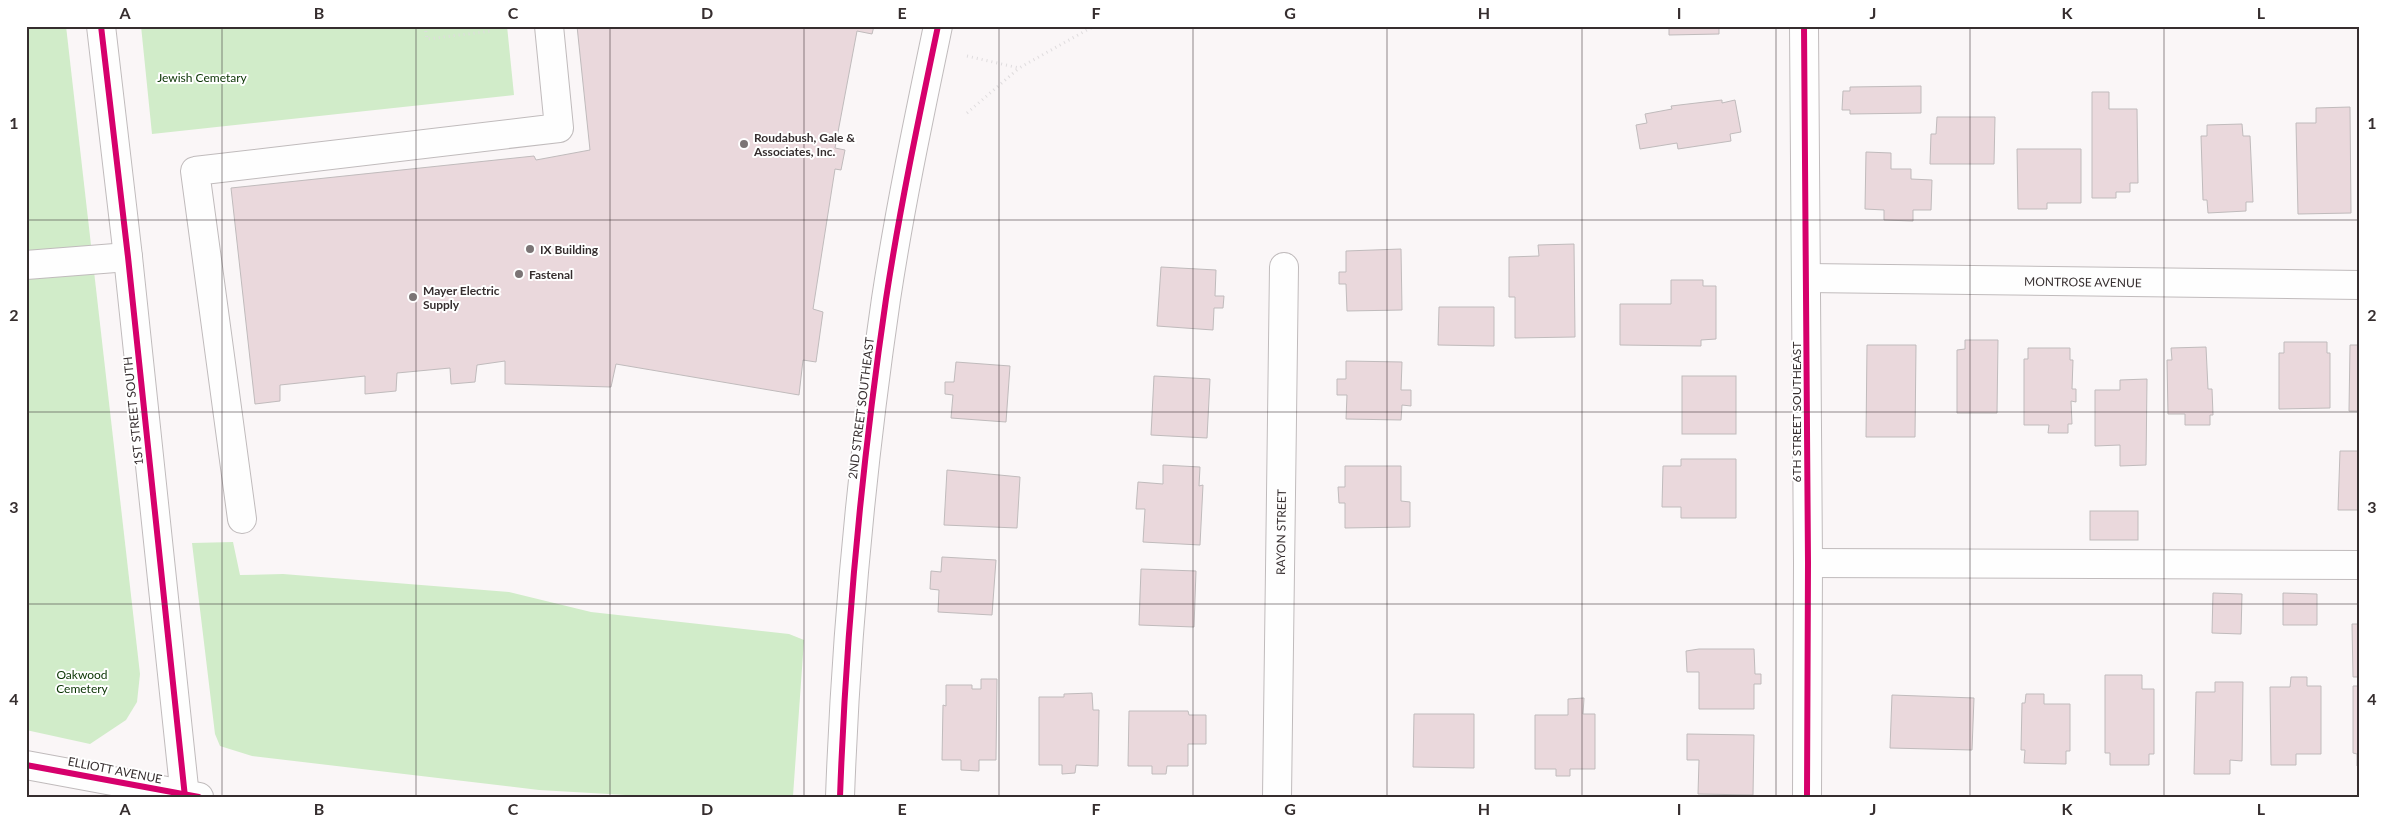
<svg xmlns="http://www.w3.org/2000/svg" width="2386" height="823" font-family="Lato,sans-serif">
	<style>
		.green { fill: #d1ecc9 }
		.building { fill: #ead8dc; stroke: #c0bbbc }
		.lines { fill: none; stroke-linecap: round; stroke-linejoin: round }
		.minor-casing { stroke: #c0bbbc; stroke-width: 30 }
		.path { stroke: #dfdcde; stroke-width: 3; stroke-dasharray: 1 4; stroke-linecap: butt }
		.minor { stroke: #fefefe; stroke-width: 28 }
		.cycleway-casing { stroke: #fff; stroke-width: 9 }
		.cycleway { stroke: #d6006c; stroke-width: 6 }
		.grid { fill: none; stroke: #362e2f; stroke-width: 1; stroke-opacity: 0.55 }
		.poi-dot { fill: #7b7475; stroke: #fff; stroke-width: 2 }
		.labels { text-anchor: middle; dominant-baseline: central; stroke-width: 4; stroke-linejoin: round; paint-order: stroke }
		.park-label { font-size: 12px; fill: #083300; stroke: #fff }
		.poi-label { font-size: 12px; font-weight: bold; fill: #362e2f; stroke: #fff; text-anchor: start }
		.street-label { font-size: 12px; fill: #362e2f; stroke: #fff }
		.neatline { fill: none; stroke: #362e2f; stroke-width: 2 }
		.grid-label { font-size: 16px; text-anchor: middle; font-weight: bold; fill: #362e2f }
	</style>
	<rect width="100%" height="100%" fill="#faf6f7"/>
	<!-- green -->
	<g class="green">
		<polygon points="26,26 66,26 140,674 137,702 126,720 90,744 26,730"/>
		<polygon points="141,26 507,26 514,95 152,134"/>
		<polygon points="233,542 240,575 283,574 509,592 591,612 789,634 804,640 793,796 660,797 539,790 252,756 220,746 215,734 192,543"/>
	</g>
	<!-- building -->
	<g class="building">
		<polygon points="577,26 874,26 872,34 857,31 835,148 845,150 841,170 835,169 813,309 823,312 816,362 803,360 799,395 616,364 611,387 505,384 505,361 477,365 475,382 451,384 450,368 397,373 396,391 365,394 365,376 280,385 280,401 255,404 231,188 534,156 536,160 590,150"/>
		<polygon points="1669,26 1719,26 1719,34 1669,35"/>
		<polygon points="1921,86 1921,113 1850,114 1850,110 1842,110 1843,91 1850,91 1850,87"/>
		<polygon points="2092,92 2109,92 2109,109 2137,109 2138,183 2130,183 2130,192 2116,192 2116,198 2092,198"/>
		<polygon points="1722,100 1722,103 1735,100 1741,132 1730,134 1731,141 1678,149 1677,143 1640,149 1636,125 1647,123 1645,114 1672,109 1671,106"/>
		<polygon points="2350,107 2351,213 2298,214 2296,123 2316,123 2316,108"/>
		<polygon points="1937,117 1995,117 1994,164 1930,164 1931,134 1936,134"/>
		<polygon points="2242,124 2243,136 2250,136 2253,202 2246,202 2246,211 2208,213 2207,200 2203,200 2201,136 2207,136 2207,125"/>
		<polygon points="2017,149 2081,149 2081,203 2047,203 2047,209 2018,209"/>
		<polygon points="1866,152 1891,153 1891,169 1911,169 1911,179 1932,180 1931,210 1913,210 1913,221 1884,220 1884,210 1865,209"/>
		<polygon points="1574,244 1575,337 1515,338 1515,297 1509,297 1509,257 1539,256 1538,245"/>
		<polygon points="1401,249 1402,310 1347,311 1346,284 1339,284 1339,272 1346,272 1346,251"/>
		<polygon points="1161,267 1216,270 1215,296 1224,296 1223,308 1214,308 1213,330 1157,326"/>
		<polygon points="1671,280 1703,280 1703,286 1716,286 1716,339 1701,340 1701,346 1620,345 1620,304 1671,304"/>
		<polygon points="1439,307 1494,307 1494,346 1438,345"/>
		<polygon points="1965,340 1998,340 1997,413 1957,413 1957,350 1965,349"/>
		<polygon points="2284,342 2327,342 2327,353 2330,353 2330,408 2279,409 2279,353 2284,353"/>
		<polygon points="1867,345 1916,345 1915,437 1866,437"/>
		<polygon points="2350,345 2360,345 2360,411 2349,411"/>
		<polygon points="2206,347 2208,389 2212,389 2213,415 2210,415 2210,425 2185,425 2185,414 2168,414 2167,360 2172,360 2171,348"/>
		<polygon points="2028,348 2070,348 2070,360 2073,360 2072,389 2076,389 2076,402 2071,401 2072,424 2068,424 2068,433 2048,433 2049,425 2024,425 2024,359 2028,359"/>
		<polygon points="1346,361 1402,362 1401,390 1411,390 1411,406 1402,405 1401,420 1346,419 1347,395 1337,395 1337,379 1346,379"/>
		<polygon points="956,362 1010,366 1006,422 951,418 953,395 945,394 945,382 954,382"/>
		<polygon points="1154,376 1210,379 1207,438 1151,435"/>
		<rect x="1682" y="376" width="54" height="58"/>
		<polygon points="2147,379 2146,465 2120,466 2120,445 2095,446 2095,390 2120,390 2120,380"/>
		<polygon points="2340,451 2360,451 2360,510 2338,510"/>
		<polygon points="1681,459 1736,459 1736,518 1681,518 1681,507 1662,507 1663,466 1681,466"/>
		<polygon points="1163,465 1200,467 1199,486 1203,485 1200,545 1143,542 1145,509 1136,509 1138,482 1163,484"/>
		<polygon points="1345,466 1401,466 1401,501 1410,502 1410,527 1345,528 1345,503 1339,503 1338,487 1345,487"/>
		<polygon points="947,470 1020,477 1017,528 944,525"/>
		<rect x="2090" y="511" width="48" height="29"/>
		<polygon points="942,557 996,560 992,615 938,612 939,590 930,589 931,571 941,572"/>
		<polygon points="1141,569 1196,571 1194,627 1139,625"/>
		<polygon points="2213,593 2242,594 2241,634 2212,633"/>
		<polygon points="2283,593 2317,594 2317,625 2283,625"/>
		<polygon points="2352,624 2360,624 2360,677 2353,677"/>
		<polygon points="1699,649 1754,649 1755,674 1761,674 1761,684 1754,684 1754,709 1699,709 1699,672 1687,672 1686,651"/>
		<polygon points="2105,675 2142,675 2142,689 2154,689 2154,754 2149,754 2149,765 2110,765 2110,753 2105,753"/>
		<polygon points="2291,677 2307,677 2307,686 2321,686 2321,754 2296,754 2296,765 2271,765 2270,687 2290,687"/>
		<polygon points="981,679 997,679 996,760 979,760 979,771 961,770 961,760 942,760 943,705 946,706 946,685 972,685 972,689 981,689"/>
		<polygon points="2215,682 2243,682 2242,761 2230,760 2230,774 2194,774 2196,692 2215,692"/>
		<polygon points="2353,686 2360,686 2360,766 2357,766 2357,754 2353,753"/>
		<polygon points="1092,693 1093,710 1099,710 1098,766 1076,765 1075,773 1062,774 1062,765 1039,765 1039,697 1064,697 1064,694"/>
		<polygon points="2026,694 2044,694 2044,704 2070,704 2070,751 2066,751 2066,764 2024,763 2025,750 2021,750 2022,703 2025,703"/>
		<polygon points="1892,695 1974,698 1972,750 1890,748"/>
		<polygon points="1584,698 1583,714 1595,714 1595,769 1570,769 1570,776 1556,776 1556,769 1535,769 1535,715 1568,715 1568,699"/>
		<polygon points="1129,711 1188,711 1189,715 1206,715 1206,744 1188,744 1188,766 1167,766 1166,774 1152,774 1152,766 1128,766"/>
		<polygon points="1414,714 1474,714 1474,768 1413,767"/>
		<polygon points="1687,734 1754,735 1753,795 1698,794 1699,760 1687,760"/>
	</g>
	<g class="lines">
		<defs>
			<g id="minor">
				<polyline points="101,26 128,257 185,797"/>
				<polyline points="1804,26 1808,563 1807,797"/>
				<polyline points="26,265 128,257"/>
				<path id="s1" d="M1807,278L2360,285"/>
				<polyline points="242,519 195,171 559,128 549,26"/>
				<polyline points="1808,563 2360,565"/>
				<polyline points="26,765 199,797"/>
				<path d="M840,797C846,631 862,463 886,299C900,207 919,117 938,26"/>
				<path id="s2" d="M1277,797L1284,267"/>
			</g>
		</defs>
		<!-- minor casing -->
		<use href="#minor" class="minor-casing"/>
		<!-- path -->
		<g class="path">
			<polyline points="425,26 427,39 492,31"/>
			<polyline points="967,56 1019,68 1094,26"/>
			<polyline points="967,113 1018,69"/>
		</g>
		<!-- minor -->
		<use href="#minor" class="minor"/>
		<defs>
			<g id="cycleway">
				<polyline points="101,26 128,257 185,797"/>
				<polyline points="1804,26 1808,563 1807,797"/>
				<polyline points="26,765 199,797"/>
				<path d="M840,797C846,631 862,463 886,299C900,207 919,117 938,26"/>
			</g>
		</defs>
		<!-- cycleway casing -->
		<use href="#cycleway" class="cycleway-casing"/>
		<!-- cycleway -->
		<use href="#cycleway" class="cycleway"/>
	</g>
	<!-- grid -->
	<path class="grid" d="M222,26V797M416,26V797M610,26V797M804,26V797M999,26V797M1193,26V797M1387,26V797M1582,26V797M1776,26V797M1970,26V797M2164,26V797M26,220H2360M26,412H2360M26,604H2360"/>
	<!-- markers -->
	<g class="poi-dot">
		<circle cx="744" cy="144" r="5"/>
		<circle cx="530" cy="249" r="5"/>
		<circle cx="519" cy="274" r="5"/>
		<circle cx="413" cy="297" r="5"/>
	</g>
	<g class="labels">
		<!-- park labels -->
		<g class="park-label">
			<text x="202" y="77">Jewish Cemetary</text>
			<text x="82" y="674">Oakwood<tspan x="82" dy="14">Cemetery</tspan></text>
		</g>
		<!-- poi labels -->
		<g class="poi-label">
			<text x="754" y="137">Roudabush, Gale &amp;<tspan x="754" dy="14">Associates, Inc.</tspan></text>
			<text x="540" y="249">IX Building</text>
			<text x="529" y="274">Fastenal</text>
			<text x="423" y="290">Mayer Electric<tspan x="423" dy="14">Supply</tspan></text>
		</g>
		<!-- street labels -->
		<g class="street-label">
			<text stroke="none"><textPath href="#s1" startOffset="276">MONTROSE AVENUE</textPath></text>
			<text transform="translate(861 408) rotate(-83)">2ND STREET SOUTHEAST</text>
			<text transform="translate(133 411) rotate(-96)">1ST STREET SOUTH</text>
			<text transform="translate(1796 412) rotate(-90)">6TH STREET SOUTHEAST</text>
			<text stroke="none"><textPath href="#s2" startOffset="265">RAYON STREET</textPath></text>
			<text transform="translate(115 770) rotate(11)">ELLIOTT AVENUE</text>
		</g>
	</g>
	<!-- border -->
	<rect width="2386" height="823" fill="none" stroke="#ffffff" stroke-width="55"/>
	<rect x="28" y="28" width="2330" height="768" class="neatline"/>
	<g class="grid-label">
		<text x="125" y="19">A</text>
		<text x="319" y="19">B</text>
		<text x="513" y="19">C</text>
		<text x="707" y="19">D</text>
		<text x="902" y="19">E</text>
		<text x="1096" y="19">F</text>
		<text x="1290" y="19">G</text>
		<text x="1484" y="19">H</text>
		<text x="1679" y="19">I</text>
		<text x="1873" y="19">J</text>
		<text x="2067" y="19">K</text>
		<text x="2261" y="19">L</text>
		<text x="14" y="129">1</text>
		<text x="2372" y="129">1</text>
		<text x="14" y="321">2</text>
		<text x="2372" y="321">2</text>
		<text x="14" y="513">3</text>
		<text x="2372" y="513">3</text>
		<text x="14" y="705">4</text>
		<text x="2372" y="705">4</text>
		<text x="125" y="815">A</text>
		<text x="319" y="815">B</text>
		<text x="513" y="815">C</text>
		<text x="707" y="815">D</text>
		<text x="902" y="815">E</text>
		<text x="1096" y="815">F</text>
		<text x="1290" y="815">G</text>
		<text x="1484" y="815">H</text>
		<text x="1679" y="815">I</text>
		<text x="1873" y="815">J</text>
		<text x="2067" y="815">K</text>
		<text x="2261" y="815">L</text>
	</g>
</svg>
